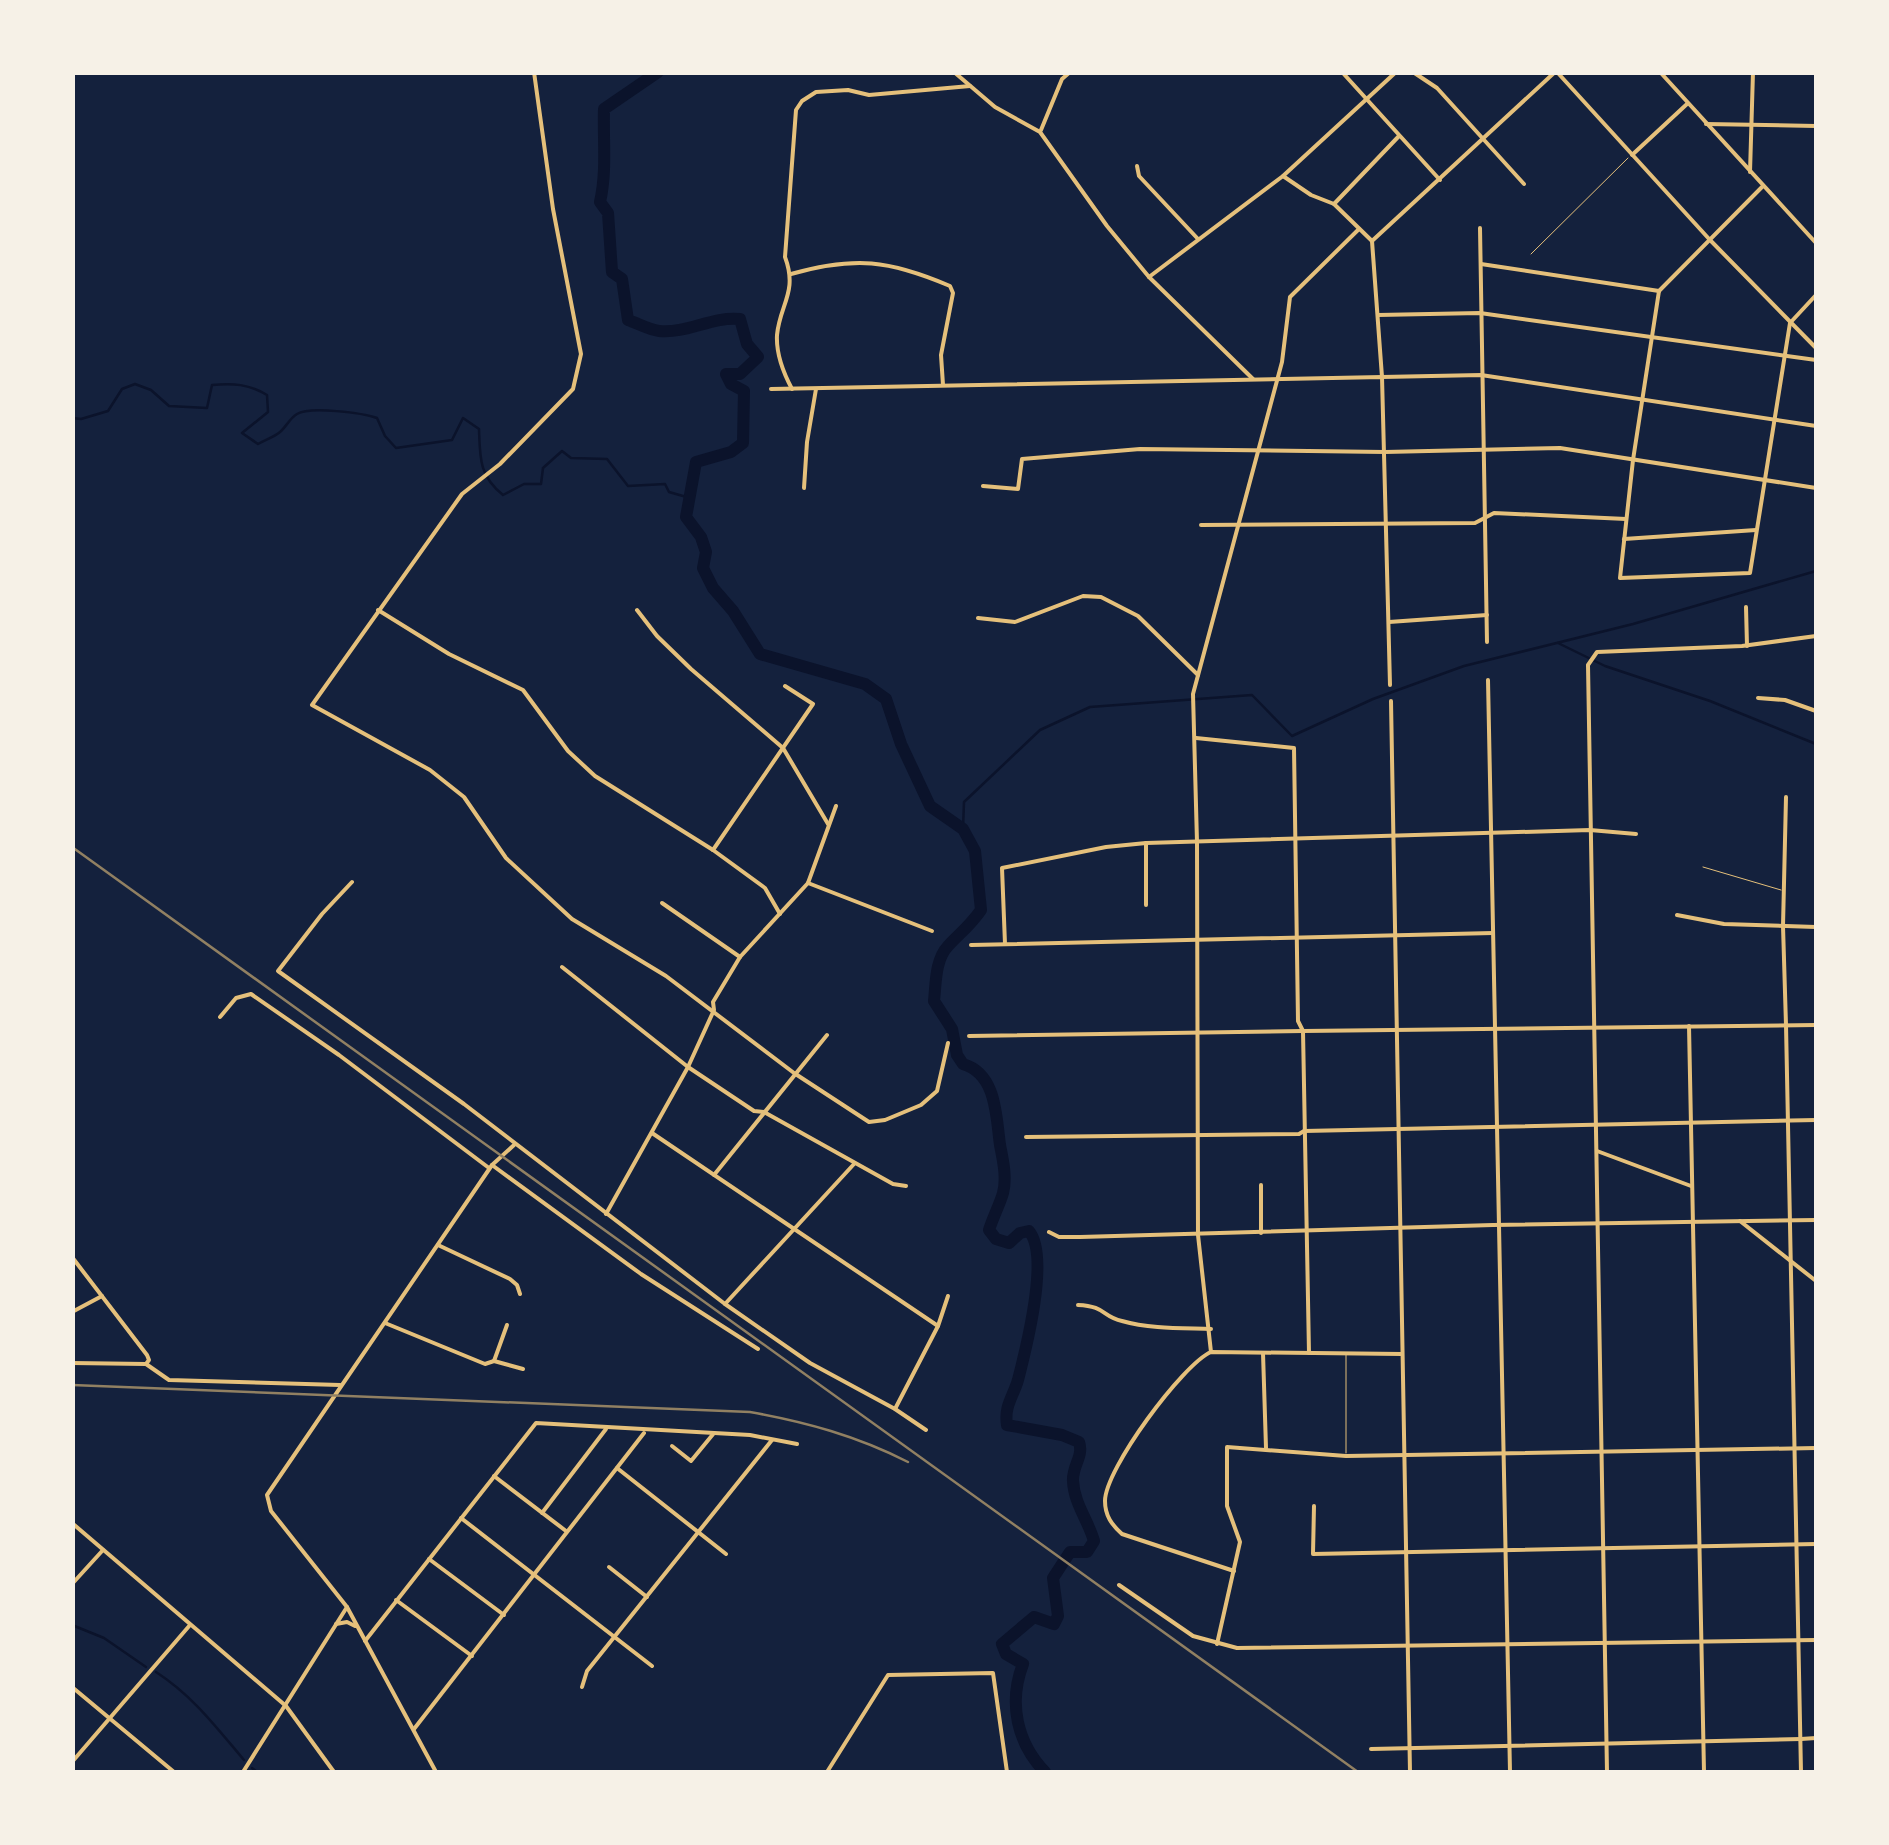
<svg xmlns="http://www.w3.org/2000/svg" width="1889" height="1845" font-family="'Exo 2',sans-serif">
	<style>
		.lines { fill: none; stroke-linecap: round; stroke-linejoin: round }
		.stream { stroke: #0b132b; stroke-width: 2.5 }
		.river { stroke: #0b132b; stroke-width: 12 }
		.service { stroke: #e5c07b; stroke-width: 1 }
		.minor { stroke: #e5c07b; stroke-width: 4 }
		.tertiary { stroke: #e5c07b; stroke-width: 4 }
		.rail { stroke: #918062; stroke-width: 2.5 }
	</style>
	<rect width="100%" height="100%" fill="#14213d"/>
	<g class="lines">
		<!-- stream -->
		<g class="stream">
			<path d="M72,418L81,419L108,411L122,389L135,384L151,390L169,406L207,408L212,385C233,383 249,384 267,395L268,412L242,433L258,444C265,440 274,437 280,432C286,427 290,418 297,414C310,406 363,413 377,418L385,436L396,448L452,440L463,418L479,429C480,458 479,476 503,495L524,484H541L543,468L562,451L571,458L607,459L628,486L665,484L669,492L690,498"/>
			<polyline points="1558,643 1605,666 1710,701 1816,744"/>
			<polyline points="963,829 964,802 1040,730 1090,707 1252,695 1292,736 1373,699 1464,666 1633,624 1816,571"/>
			<polyline points="72,1625 104,1638 146,1667"/>
			<path d="M156,1672C193,1696 216,1727 244,1760"/>
			<polyline points="252,1768 257,1772"/>
		</g>
		<!-- river -->
		<path class="river" d="M658,72L604,109C603,141 607,171 600,202L608,213L612,272L622,279L628,320C637,323 649,330 659,331C687,334 712,316 740,319L747,344L758,357L740,374H726L731,384L744,391L743,443L731,452L696,462L686,517L701,537L706,552L703,568L713,588L733,611L760,654L865,684L886,699L901,744L930,806L963,829L975,851L981,910C969,927 961,932 948,946C935,960 936,983 934,1001L952,1029L957,1055L963,1064C997,1074 996,1117 1000,1145C1003,1160 1007,1178 1003,1193C1000,1204 993,1217 989,1230L996,1239L1009,1243L1020,1233L1029,1231C1050,1256 1026,1349 1018,1380C1013,1397 1004,1406 1007,1425L1062,1435L1079,1442C1084,1456 1072,1466 1073,1481C1074,1503 1088,1520 1094,1541L1087,1552H1070L1053,1578L1058,1616L1054,1624L1034,1617L1002,1644L1006,1654L1023,1664C1008,1703 1017,1743 1045,1772"/>
		<!-- service -->
		<g class="service">
			<polyline points="1531,254 1628,158"/>
			<polyline points="1703,867 1781,890"/>
			<polyline points="1346,1453 1346,1354"/>
		</g>
		<!-- minor -->
		<g class="minor">
			<polyline points="534,72 553,209 581,354 573,389 500,464 462,494 312,705 430,770 464,797 506,858 572,919 666,976 794,1073 869,1122 885,1120 921,1105 937,1091 948,1043"/>
			<polyline points="954,72 995,107 1040,132 1107,226 1149,277 1253,379"/>
			<polyline points="1342,72 1440,180"/>
			<polyline points="1413,72 1437,88 1524,184"/>
			<polyline points="1557,72 1710,240 1816,348"/>
			<polyline points="1706,124 1816,126"/>
			<polyline points="1041,130 1062,79 1070,72"/>
			<polyline points="1632,155 1687,104"/>
			<polyline points="1137,166 1139,176 1198,239"/>
			<polyline points="1750,172 1753,72"/>
			<polyline points="1283,176 1311,195 1334,204 1372,241"/>
			<polyline points="1334,204 1399,136"/>
			<polyline points="1480,228 1487,642"/>
			<polyline points="1481,264 1659,291"/>
			<path d="M791,274C855,256 889,260 950,286L953,293L941,355L943,385"/>
			<polyline points="1149,277 1283,176 1396,72"/>
			<polyline points="1659,291 1633,460 1620,578 1750,573 1790,323 1816,295"/>
			<polyline points="1659,291 1762,187"/>
			<polyline points="1378,315 1480,313 1816,360"/>
			<polyline points="771,389 1382,377 1390,685"/>
			<path d="M792,389C784,374 776,353 777,335C780,304 798,292 785,257L796,110L802,101L816,92L848,90L869,95L970,86"/>
			<polyline points="983,486 1018,489 1022,459 1140,449 1385,452 1560,448 1816,488"/>
			<polyline points="804,488 807,442 816,389"/>
			<polyline points="1201,525 1475,523 1494,513 1626,519"/>
			<polyline points="1624,539 1756,530"/>
			<polyline points="1746,607 1747,646"/>
			<polyline points="378,610 449,654 523,690 568,751 595,776 713,850 765,888 780,914"/>
			<polyline points="637,610 657,636 691,669 783,748 828,824"/>
			<polyline points="978,618 1015,622 1083,596 1101,597 1138,616 1198,675"/>
			<polyline points="1389,622 1487,615"/>
			<polyline points="1488,680 1510,1772"/>
			<polyline points="1758,698 1785,700 1816,711"/>
			<polyline points="1391,701 1410,1772"/>
			<polyline points="1196,738 1294,748 1298,1021 1303,1031 1309,1353"/>
			<polyline points="1786,797 1783,926 1786,1025"/>
			<polyline points="1146,843 1146,905"/>
			<polyline points="713,850 813,704 785,686"/>
			<polyline points="352,882 322,914 278,971 464,1104 725,1304 810,1363 895,1409 926,1430"/>
			<polyline points="808,883 932,931"/>
			<polyline points="662,903 740,957"/>
			<polyline points="1677,915 1724,924 1816,927"/>
			<polyline points="1005,944 1002,868 1106,847 1146,843 1590,830 1636,834"/>
			<polyline points="971,945 1493,933"/>
			<polyline points="562,967 688,1067 754,1111 764,1112 893,1184 906,1186"/>
			<polyline points="220,1017 236,998 251,994 339,1055 489,1168"/>
			<polyline points="1689,1026 1704,1772"/>
			<polyline points="969,1036 1303,1031"/>
			<polyline points="652,1133 938,1326"/>
			<polyline points="1026,1137 1299,1134 1304,1131 1816,1120"/>
			<polyline points="1597,1151 1691,1186"/>
			<polyline points="492,1165 641,1274 758,1349"/>
			<polyline points="714,1175 827,1035"/>
			<polyline points="606,1214 688,1067 714,1010 713,1002 740,957 808,883 836,806"/>
			<polyline points="1740,1221 1816,1281"/>
			<polyline points="1049,1232 1059,1237 1080,1237 1493,1225 1816,1220"/>
			<polyline points="1261,1233 1261,1185"/>
			<polyline points="438,1245 510,1279 517,1285 520,1294"/>
			<polyline points="72,1257 147,1355 149,1360 146,1364"/>
			<polyline points="725,1304 854,1164"/>
			<path d="M1078,1305C1106,1306 1102,1317 1122,1321C1150,1329 1181,1328 1211,1329"/>
			<polyline points="72,1312 102,1296"/>
			<polyline points="385,1323 485,1364 494,1361 523,1369"/>
			<polyline points="1211,1352 1198,1235 1197,842 1193,694 1282,362 1290,297 1359,229"/>
			<polyline points="1263,1353 1266,1448"/>
			<polyline points="494,1361 507,1325"/>
			<polyline points="72,1363 146,1364"/>
			<polyline points="146,1364 169,1380 340,1385"/>
			<polyline points="895,1409 938,1326 948,1296"/>
			<polyline points="672,1446 691,1461 714,1433"/>
			<polyline points="617,1468 726,1554"/>
			<polyline points="494,1476 566,1531"/>
			<polyline points="1314,1506 1313,1554 1816,1544"/>
			<polyline points="542,1513 606,1429"/>
			<polyline points="461,1518 652,1666"/>
			<polyline points="72,1523 286,1706 334,1772"/>
			<polyline points="429,1559 504,1615"/>
			<polyline points="609,1567 647,1597"/>
			<path d="M1234,1571L1122,1534C1112,1525 1105,1516 1105,1501C1105,1469 1183,1364 1211,1352L1402,1354"/>
			<polyline points="72,1584 103,1550"/>
			<polyline points="1119,1585 1193,1636 1237,1648 1816,1640"/>
			<polyline points="396,1600 472,1656"/>
			<polyline points="365,1641 536,1423 750,1435 797,1444"/>
			<polyline points="1217,1644 1240,1542 1227,1506 1227,1447 1346,1456 1816,1448"/>
			<polyline points="72,1687 174,1772"/>
			<polyline points="582,1687 587,1671 772,1440"/>
			<polyline points="414,1729 644,1433"/>
			<polyline points="1371,1749 1801,1739"/>
			<polyline points="72,1762 190,1625"/>
			<polyline points="827,1772 888,1675 993,1673 1007,1772"/>
			<polyline points="1607,1772 1588,665 1597,652 1742,646 1816,636"/>
		</g>
		<!-- tertiary -->
		<g class="tertiary">
			<polyline points="1555,72 1372,241 1382,377 1481,375 1816,426"/>
			<polyline points="1660,72 1816,243"/>
			<polyline points="1786,1025 1801,1772"/>
			<polyline points="1303,1031 1816,1025"/>
			<polyline points="336,1624 347,1622 355,1626"/>
			<polyline points="1801,1739 1816,1738"/>
			<polyline points="243,1772 347,1607"/>
			<polyline points="436,1772 347,1607 271,1511 267,1495 492,1165 514,1145"/>
		</g>
		<!-- rail -->
		<g class="rail">
			<polyline points="72,847 1358,1772"/>
			<path d="M72,1385L750,1412C806,1422 857,1436 908,1462"/>
		</g>
	</g>
	<!-- border -->
	<rect width="1889" height="1845" fill="none" stroke="#f6f1e7" stroke-width="150"/>
</svg>
